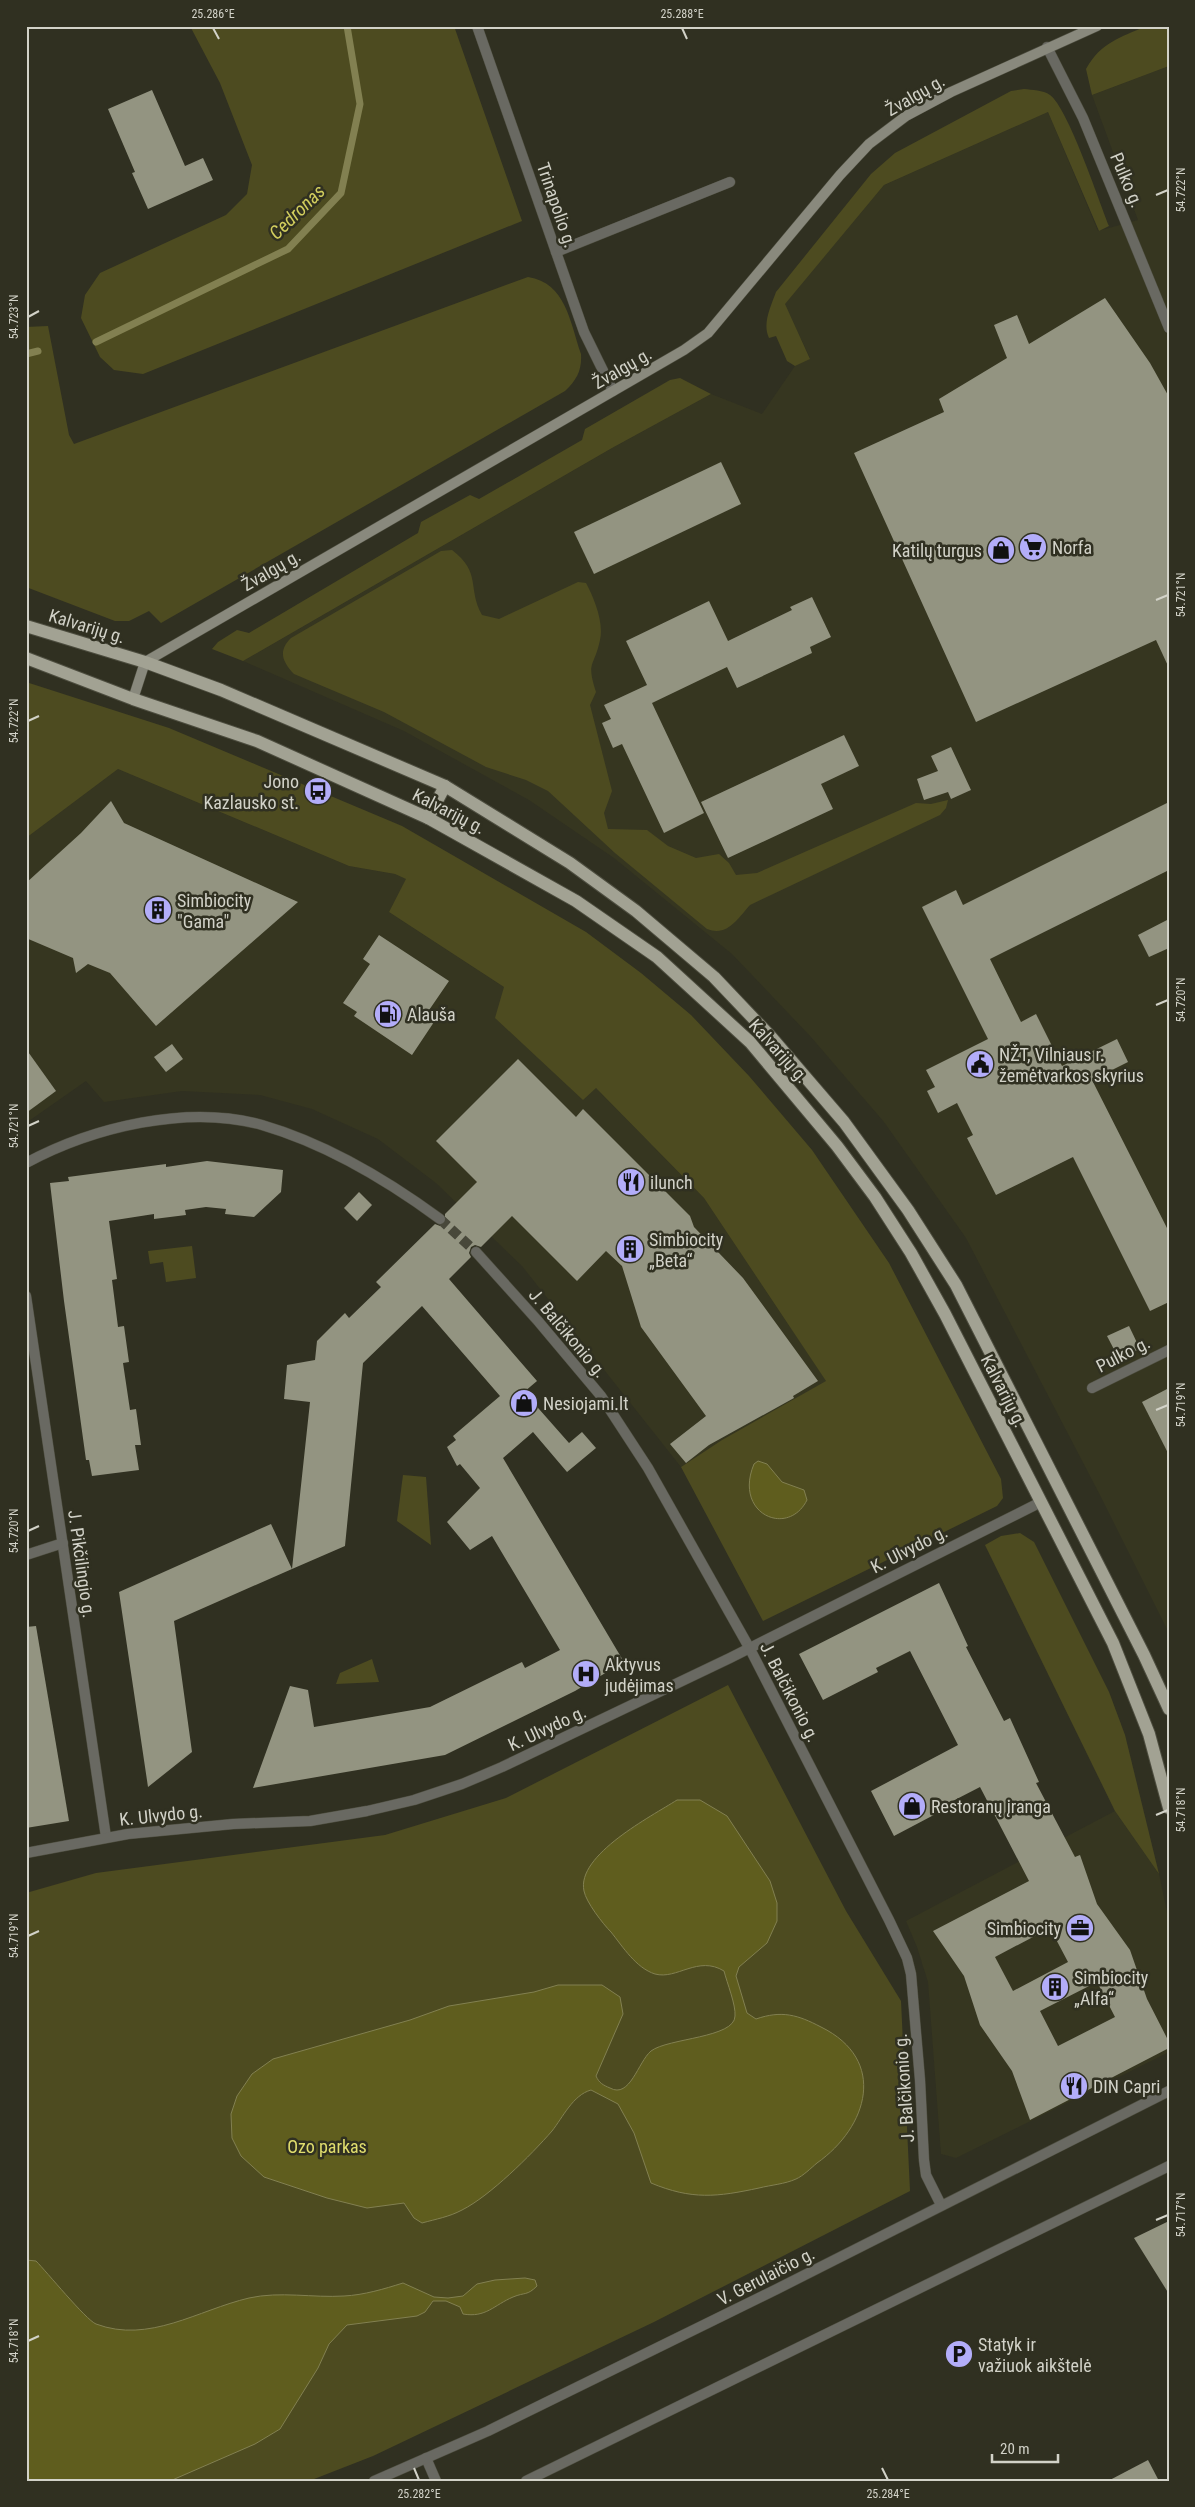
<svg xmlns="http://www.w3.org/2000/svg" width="1195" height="2507" font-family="'Roboto Condensed',sans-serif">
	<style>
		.built { fill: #363620 }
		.green { fill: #4d4b20 }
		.water { fill: #5f5d1e; stroke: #828051 }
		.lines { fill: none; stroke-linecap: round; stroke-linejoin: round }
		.stream { stroke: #828051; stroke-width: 7 }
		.building { fill: #939481; fill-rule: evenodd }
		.minor-tunnel { stroke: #48483a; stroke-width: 10; stroke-dasharray: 10 5; stroke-linecap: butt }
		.minor-casing { stroke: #4d4d3f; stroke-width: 11 }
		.secondary-casing { stroke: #4d4d3f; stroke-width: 11 }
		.primary-casing { stroke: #4d4d3f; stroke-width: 14 }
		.minor { stroke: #696962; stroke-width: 10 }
		.secondary { stroke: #89897d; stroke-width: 10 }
		.primary { stroke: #a2a293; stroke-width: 12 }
		.ticks { fill: none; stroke: #d2d2c8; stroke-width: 2 }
		.labels { text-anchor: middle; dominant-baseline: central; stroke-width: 5; stroke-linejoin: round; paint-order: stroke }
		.street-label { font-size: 18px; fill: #d2d2c8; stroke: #303021 }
		.poi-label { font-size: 18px; fill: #d2d2c8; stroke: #303021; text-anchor: start }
		.park-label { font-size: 18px; fill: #e0dd6d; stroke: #303021 }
		.water-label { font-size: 19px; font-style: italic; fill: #d1cd5d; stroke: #303021 }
		.neatline { fill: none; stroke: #d2d2c8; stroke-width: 2 }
		.ticks-label { font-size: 12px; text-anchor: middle; fill: #d2d2c8 }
	</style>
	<rect width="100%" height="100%" fill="#303021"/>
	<!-- built -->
	<g class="built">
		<polygon points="1169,66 1169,1633 1101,1497 966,1238 884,1122 811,1037 732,954 614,858 529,800 404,731 243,661 612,448 711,394 762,414 795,366 810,358 784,304 884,185 1048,112 1098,231 1138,220 1092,95"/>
		<polygon points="118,769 349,866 395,874 407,879 389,912 504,987 583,1100 595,1087 704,1198 827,1382 722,1440 681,1467 522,1266 436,1183 378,1139 312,1109 260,1095 182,1091 104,1102 86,1081 26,1123 26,838"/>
		<polygon points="1115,1811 1159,1874 1169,1922 1169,2052 956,2158 941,2154 928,1982 917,1947 906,1921"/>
	</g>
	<!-- green -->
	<g class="green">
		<polygon points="190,26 454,26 522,221 143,374 114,370 100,357 81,318 85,295 100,273 226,215 247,194 252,165 220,83"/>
		<path d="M1146,26H1169V66L1092,95L1086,69C1101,42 1120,38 1146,26Z"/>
		<path d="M1024,89C1032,90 1043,90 1050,95C1068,108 1099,201 1109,226L1099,231L1048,112L884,185L785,304L810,359L795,366L787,361L776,336L769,338C762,324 771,306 776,292L871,174L895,153L1011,91Z"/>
		<path d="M528,277C566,283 570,322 581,354C582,370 577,380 565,391L161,623L149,611L129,621H115L26,587V327L48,326L69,435L74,444Z"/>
		<polygon points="680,378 711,394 612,448 243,661 212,649 218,642 237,630 249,633 418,533 421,522 470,495 479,499 582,440 585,429 670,380"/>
		<path d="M452,550C482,573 467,588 482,615L499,619L578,582L586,583C594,598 604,622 600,640C594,668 586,661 596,692L590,705L612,791L604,813L608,829L647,830L668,846L696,858L719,854L729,863L736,875L757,873L916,803L931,804L948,800L946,808L940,815L750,905C738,918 728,937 707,929L615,853L548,791L526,780L486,767L384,712L294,674C282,661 278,651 291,638L441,551Z"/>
		<polygon points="26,682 169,728 402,826 586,932 641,973 691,1015 749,1076 812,1150 889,1263 1001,1479 1003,1498 997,1506 763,1621 681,1467 722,1440 826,1381 704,1198 596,1088 583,1100 495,1018 504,987 389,912 406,879 395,874 349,866 118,769 26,838"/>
		<polygon points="192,1246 196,1278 166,1282 163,1262 150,1264 148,1251"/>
		<polygon points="403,1475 426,1477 431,1545 397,1521"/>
		<polygon points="1020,1533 1034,1542 1109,1692 1125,1735 1159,1874 1115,1811 985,1545 1001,1536"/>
		<polygon points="372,1659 379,1682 336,1684 340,1673"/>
		<polygon points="728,1685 846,1911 901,2001 910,2191 654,2322 373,2456 309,2481 26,2481 26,1893 96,1873 385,1835 506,1798"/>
	</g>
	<!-- water -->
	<g class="water">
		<path d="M758,1461L767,1464L782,1482L804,1490L807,1500C788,1538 733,1514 754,1464Z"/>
		<path d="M677,1800H700L727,1816L770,1881L777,1903V1921L767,1943L739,1967L736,1976L747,2013L756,2019C782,2010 798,2015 821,2027C888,2060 868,2127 817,2163C811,2168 803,2176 796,2179C785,2184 771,2185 759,2188C717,2197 692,2200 651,2183L634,2133L618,2104L591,2090C573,2095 563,2117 552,2131C531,2155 490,2196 462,2210C449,2217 436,2219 422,2223L414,2218L404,2203L367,2208L327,2198L264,2177L241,2156L232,2138L231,2114L237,2096L252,2074L273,2059L410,2020L449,2006L534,1992L558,1985H602L620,1997L623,2014L596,2076C599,2083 603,2085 610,2088C630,2099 638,2062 651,2051C668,2038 735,2038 735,2016C736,2005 727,1983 724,1971C698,1955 677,1980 655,1974C636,1968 623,1947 611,1932C603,1924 586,1902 584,1891C576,1855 652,1816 677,1800Z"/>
		<path d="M26,2260L36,2261C46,2271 86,2320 96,2324C149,2344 198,2310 249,2298C280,2291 313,2298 344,2296C364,2295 384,2289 403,2283L434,2297L448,2298L463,2296L477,2284L495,2280L525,2278L535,2280L537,2286C527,2296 525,2292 513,2297C494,2305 486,2318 463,2314L460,2307L446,2301H433L425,2312L417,2316L347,2325L329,2344L318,2368L280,2429L255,2444L170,2481H26Z"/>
	</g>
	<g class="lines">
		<!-- stream -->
		<g class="stream">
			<polyline points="96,342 288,249 341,193 360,104 347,26"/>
			<polyline points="26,354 38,351"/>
		</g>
	</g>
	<!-- building -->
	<g class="building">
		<polygon points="152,90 185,166 203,158 213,180 148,209 132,173 135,172 108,109"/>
		<polygon points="1105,298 1150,363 1169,397 1169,668 1156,640 976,722 854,453 944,412 939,399 1007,358 994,325 1017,315 1029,344"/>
		<polygon points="721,462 741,504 594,574 574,532"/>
		<polygon points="812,597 831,637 810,647 812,653 737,688 727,667 652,703 704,813 664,833 622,744 613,748 602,723 611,719 604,705 647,685 626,641 709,601 728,641 792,610 790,607"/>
		<polygon points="844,735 859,766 821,784 833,809 728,858 701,802"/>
		<polygon points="951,747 971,790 951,799 948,792 924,800 917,779 938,771 931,756"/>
		<polygon points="111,801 124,823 298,902 156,1026 110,973 88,964 76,973 73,958 26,938 26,883 81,833"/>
		<polygon points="1169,802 1169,870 990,959 1021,1022 1036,1014 1062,1066 1117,1039 1128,1062 1092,1080 1169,1232 1169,1302 1150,1311 1073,1157 996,1195 967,1138 973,1135 957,1103 938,1113 927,1091 935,1087 926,1070 988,1039 922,907 956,890 963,905"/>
		<polygon points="1169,919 1169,948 1149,957 1138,935"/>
		<polygon points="379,935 449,981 425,1016 434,1022 412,1055 354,1016 357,1012 343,1003 370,964 363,959"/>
		<polygon points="172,1044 183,1059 166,1072 154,1057"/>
		<polygon points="26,1049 56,1091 26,1113"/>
		<polygon points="518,1059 576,1117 583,1109 690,1216 694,1227 743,1278 818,1381 793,1396 794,1398 709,1445 686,1463 670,1444 706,1416 641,1327 622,1266 606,1251 577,1281 512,1216 481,1247 475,1245 471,1247 469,1253 471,1257 449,1279 537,1381 524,1392 569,1443 582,1432 596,1448 567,1472 533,1432 503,1458 624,1662 575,1691 445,1755 253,1788 290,1686 308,1690 314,1727 430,1707 522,1662 525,1668 560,1650 492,1536 470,1550 447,1522 480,1488 460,1464 457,1466 447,1447 456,1440 453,1436 500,1396 422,1306 363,1363 345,1546 292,1569 310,1402 284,1399 287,1365 315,1360 317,1341 345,1313 349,1318 381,1287 376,1282 435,1224 440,1226 445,1223 445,1214 477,1182 436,1141"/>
		<polygon points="207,1161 283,1170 281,1192 254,1217 225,1214 226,1209 206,1207 185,1210 186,1215 154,1219 154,1214 109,1221 117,1279 112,1280 118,1327 124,1326 129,1362 123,1363 130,1410 136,1409 141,1445 135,1445 139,1470 92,1476 89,1460 86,1460 64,1301 50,1183 69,1181 68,1177 166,1164 166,1167"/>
		<polygon points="359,1192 372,1205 357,1221 344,1208"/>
		<polygon points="1129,1326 1140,1349 1119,1359 1107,1336"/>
		<polygon points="1169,1388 1169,1455 1142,1402"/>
		<polygon points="271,1524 292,1569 174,1621 192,1752 148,1787 119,1592"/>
		<path d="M939,1583L968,1646L966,1647L1004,1721L1010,1718L1039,1782L1036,1783L1075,1857L1080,1855L1097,1904L1130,1950L1147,1999L1169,2042V2048L1030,2120L1012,2071L980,2025L964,1976L933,1931L1029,1881L980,1787L947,1804L949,1807L894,1836L871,1791L958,1745L910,1651L876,1668L878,1672L823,1700L799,1654ZM1050,1928L1068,1962L1013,1991L995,1957ZM1097,1982L1115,2017L1058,2046L1040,2011Z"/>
		<polygon points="36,1626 69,1821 26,1828 26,1627"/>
		<polygon points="1169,2221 1169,2294 1134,2238"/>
		<polygon points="1148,2460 1159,2481 1108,2481"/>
	</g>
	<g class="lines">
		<!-- minor-tunnel -->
		<polyline class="minor-tunnel" points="440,1219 476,1252"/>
		<defs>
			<g id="minor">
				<polyline points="477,26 584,332 613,391"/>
				<polyline points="1047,47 1083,118 1169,328"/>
				<polyline points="556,252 730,182"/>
				<path d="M26,1163C93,1127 188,1104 262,1125C327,1144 387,1180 440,1219"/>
				<polyline points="476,1252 538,1321 601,1396 648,1468 750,1649 889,1920 907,1958 911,1974 920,2080 924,2160 926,2175 941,2205"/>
				<polyline points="26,1296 106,1837"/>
				<polyline points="1092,1388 1169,1350"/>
				<polyline points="26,1555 63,1543"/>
				<polyline points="26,1853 128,1834 233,1824 310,1821 367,1811 414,1800 462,1784 502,1767 730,1658 1041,1502"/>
				<polyline points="426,2458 436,2481"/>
				<polyline points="374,2481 488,2431 777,2289 1169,2091"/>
				<polyline points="526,2481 1169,2166"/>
			</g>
			<polyline id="secondary" points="133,699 145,662 684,350 708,333 840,175 869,144 906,116 951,92 1097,26"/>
			<g id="primary">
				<polyline points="26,626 145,662 221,690 445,786 570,863 636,911 714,977 771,1037 844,1122 908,1210 956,1285 1144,1655 1169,1709"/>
				<polyline points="26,658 133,699 257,741 428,818 576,901 657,957 750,1042 837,1146 875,1197 911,1253 945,1314 1113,1643 1149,1734 1169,1808"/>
				<polyline points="428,818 445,786"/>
			</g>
		</defs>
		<!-- minor casing -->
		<use href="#minor" class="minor-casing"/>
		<!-- secondary casing -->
		<use href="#secondary" class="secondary-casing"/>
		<!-- primary casing -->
		<use href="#primary" class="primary-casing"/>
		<!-- minor -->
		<use href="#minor" class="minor"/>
		<!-- secondary -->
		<use href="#secondary" class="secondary"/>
		<!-- primary -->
		<use href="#primary" class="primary"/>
	</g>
	<!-- ticks -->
	<path class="ticks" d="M213,28L219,39M682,28L687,39M1156,195L1168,190M28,317L39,311M1156,600L1168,595M28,721L39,716M1156,1005L1168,1000M28,1126L39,1121M1156,1410L1168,1405M28,1531L39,1526M1156,1815L1168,1810M28,1936L39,1931M1156,2220L1168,2215M28,2341L39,2336M414,2468L419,2480M882,2468L888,2480"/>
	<!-- icons -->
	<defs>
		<symbol id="supermarket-disc" viewBox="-11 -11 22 22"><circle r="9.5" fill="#b3adf9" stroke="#303021"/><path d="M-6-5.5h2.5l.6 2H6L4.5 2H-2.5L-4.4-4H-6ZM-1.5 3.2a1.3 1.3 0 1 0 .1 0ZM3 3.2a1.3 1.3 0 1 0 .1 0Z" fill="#111"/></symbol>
		<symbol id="shop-disc" viewBox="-11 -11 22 22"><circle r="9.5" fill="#b3adf9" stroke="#303021"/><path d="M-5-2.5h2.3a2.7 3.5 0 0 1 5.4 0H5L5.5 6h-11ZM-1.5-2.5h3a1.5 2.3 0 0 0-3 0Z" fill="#111"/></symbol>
		<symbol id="bus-disc" viewBox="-11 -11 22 22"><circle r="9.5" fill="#b3adf9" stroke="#303021"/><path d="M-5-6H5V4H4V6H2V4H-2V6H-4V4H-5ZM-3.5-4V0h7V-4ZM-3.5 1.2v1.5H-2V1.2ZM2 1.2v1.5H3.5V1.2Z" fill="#111"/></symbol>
		<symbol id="building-disc" viewBox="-11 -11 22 22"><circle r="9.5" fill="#b3adf9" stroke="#303021"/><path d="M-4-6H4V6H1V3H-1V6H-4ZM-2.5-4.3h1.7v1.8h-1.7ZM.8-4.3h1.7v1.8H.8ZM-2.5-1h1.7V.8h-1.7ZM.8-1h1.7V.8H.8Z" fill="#111"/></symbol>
		<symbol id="fuel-disc" viewBox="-11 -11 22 22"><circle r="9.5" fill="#b3adf9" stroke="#303021"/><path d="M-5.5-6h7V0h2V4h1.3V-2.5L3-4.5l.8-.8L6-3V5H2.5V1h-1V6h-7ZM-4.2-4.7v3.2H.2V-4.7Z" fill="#111"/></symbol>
		<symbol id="civic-disc" viewBox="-11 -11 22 22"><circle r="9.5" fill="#b3adf9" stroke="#303021"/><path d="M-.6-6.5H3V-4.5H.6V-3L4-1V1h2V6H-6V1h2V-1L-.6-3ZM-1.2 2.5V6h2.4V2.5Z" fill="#111"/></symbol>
		<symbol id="restaurant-disc" viewBox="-11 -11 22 22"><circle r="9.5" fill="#b3adf9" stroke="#303021"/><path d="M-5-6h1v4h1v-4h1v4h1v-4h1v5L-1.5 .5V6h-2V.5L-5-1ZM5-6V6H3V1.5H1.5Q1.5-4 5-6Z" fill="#111"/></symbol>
		<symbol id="hospital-disc" viewBox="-11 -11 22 22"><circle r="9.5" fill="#b3adf9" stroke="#303021"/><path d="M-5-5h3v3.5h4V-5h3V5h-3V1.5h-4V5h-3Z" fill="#111"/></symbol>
		<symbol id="office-disc" viewBox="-11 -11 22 22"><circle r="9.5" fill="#b3adf9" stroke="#303021"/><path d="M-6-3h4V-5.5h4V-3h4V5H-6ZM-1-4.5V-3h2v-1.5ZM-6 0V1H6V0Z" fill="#111"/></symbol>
		<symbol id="parking-disc" viewBox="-11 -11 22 22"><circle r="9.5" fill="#b3adf9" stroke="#303021"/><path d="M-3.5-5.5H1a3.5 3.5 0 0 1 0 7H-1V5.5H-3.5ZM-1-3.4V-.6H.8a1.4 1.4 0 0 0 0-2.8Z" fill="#111"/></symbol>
	</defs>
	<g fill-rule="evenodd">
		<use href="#supermarket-disc" x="1017" y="531" width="32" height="32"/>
		<use href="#shop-disc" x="985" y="534" width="32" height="32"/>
		<use href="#bus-disc" x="302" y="775" width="32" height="32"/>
		<use href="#building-disc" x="142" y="894" width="32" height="32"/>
		<use href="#fuel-disc" x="372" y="998" width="32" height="32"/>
		<use href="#civic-disc" x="964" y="1048" width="32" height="32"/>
		<use href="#restaurant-disc" x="615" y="1166" width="32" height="32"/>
		<use href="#building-disc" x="614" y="1233" width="32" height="32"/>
		<use href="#shop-disc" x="508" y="1387" width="32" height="32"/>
		<use href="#hospital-disc" x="570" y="1658" width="32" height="32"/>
		<use href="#shop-disc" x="896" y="1790" width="32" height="32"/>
		<use href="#office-disc" x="1064" y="1912" width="32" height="32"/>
		<use href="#building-disc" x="1039" y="1971" width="32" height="32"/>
		<use href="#restaurant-disc" x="1058" y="2070" width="32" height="32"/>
		<use href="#parking-disc" x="943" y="2338" width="32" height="32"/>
	</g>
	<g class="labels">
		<!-- street labels -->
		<g class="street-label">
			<text transform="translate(915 95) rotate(-30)">Žvalgų g.</text>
			<text transform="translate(1127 180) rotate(67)">Pulko g.</text>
			<text transform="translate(557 205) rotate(71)">Trinapolio g.</text>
			<text transform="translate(622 368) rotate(-30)">Žvalgų g.</text>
			<text transform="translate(271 570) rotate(-30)">Žvalgų g.</text>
			<text transform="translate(87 626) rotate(17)">Kalvarijų g.</text>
			<text transform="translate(449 811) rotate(27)">Kalvarijų g.</text>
			<text transform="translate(779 1051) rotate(48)">Kalvarijų g.</text>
			<text transform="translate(568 1333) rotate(50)">J. Balčikonio g.</text>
			<text transform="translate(1123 1354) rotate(-27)">Pulko g.</text>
			<text transform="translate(1004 1391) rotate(63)">Kalvarijų g.</text>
			<text transform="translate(909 1549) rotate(-27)">K. Ulvydo g.</text>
			<text transform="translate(82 1564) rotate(82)">J. Pikčilingio g.</text>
			<text transform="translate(790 1692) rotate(63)">J. Balčikonio g.</text>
			<text transform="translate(547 1728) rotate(-25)">K. Ulvydo g.</text>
			<text transform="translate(161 1815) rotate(-6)">K. Ulvydo g.</text>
			<text transform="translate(904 2088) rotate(-94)">J. Balčikonio g.</text>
			<text transform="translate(766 2276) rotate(-27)">V. Gerulaičio g.</text>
		</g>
		<!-- poi labels -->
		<g class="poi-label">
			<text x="1052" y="547">Norfa</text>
			<text x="982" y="550" text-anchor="end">Katilų turgus</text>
			<text x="299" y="781" text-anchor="end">Jono<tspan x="299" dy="21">Kazlausko st.</tspan></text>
			<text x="177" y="900">Simbiocity<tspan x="177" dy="21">"Gama"</tspan></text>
			<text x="407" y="1014">Alauša</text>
			<text x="999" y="1054">NŽT, Vilniaus r.<tspan x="999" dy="21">žemėtvarkos skyrius</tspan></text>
			<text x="650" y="1182">ilunch</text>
			<text x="649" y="1239">Simbiocity<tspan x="649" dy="21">„Beta“</tspan></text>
			<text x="543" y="1403">Nesiojami.lt</text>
			<text x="605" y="1664">Aktyvus<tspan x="605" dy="21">judėjimas</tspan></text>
			<text x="931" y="1806">Restoranų įranga</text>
			<text x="1061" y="1928" text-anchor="end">Simbiocity</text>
			<text x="1074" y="1977">Simbiocity<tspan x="1074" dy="21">„Alfa“</tspan></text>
			<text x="1093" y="2086">DIN Capri</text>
			<text x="978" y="2344">Statyk ir<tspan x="978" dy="21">važiuok aikštelė</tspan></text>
		</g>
		<!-- park labels -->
		<g class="park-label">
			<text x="327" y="2146">Ozo parkas</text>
		</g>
		<!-- water labels -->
		<g class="water-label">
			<text transform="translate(297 212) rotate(-44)">Cedronas</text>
		</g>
	</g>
	<!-- border -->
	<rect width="1195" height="2507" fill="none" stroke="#303021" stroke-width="55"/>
	<!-- scale -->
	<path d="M992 2454v8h66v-8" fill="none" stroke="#d2d2c8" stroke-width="2.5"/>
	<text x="1000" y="2454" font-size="15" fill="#d2d2c8" stroke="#303021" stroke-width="4" paint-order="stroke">20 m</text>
	<rect x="28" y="28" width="1140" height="2452" class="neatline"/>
	<g class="ticks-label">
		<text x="213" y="18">25.286°E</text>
		<text x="682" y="18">25.288°E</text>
		<text transform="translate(1181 190) rotate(-90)" y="4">54.722°N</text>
		<text transform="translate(14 317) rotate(-90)" y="4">54.723°N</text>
		<text transform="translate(1181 595) rotate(-90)" y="4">54.721°N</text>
		<text transform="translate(14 721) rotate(-90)" y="4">54.722°N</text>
		<text transform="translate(1181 1000) rotate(-90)" y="4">54.720°N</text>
		<text transform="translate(14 1126) rotate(-90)" y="4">54.721°N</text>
		<text transform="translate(1181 1405) rotate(-90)" y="4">54.719°N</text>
		<text transform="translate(14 1531) rotate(-90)" y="4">54.720°N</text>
		<text transform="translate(1181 1810) rotate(-90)" y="4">54.718°N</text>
		<text transform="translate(14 1936) rotate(-90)" y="4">54.719°N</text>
		<text transform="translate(1181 2215) rotate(-90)" y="4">54.717°N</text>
		<text transform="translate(14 2341) rotate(-90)" y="4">54.718°N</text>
		<text x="419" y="2498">25.282°E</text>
		<text x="888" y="2498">25.284°E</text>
	</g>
</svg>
